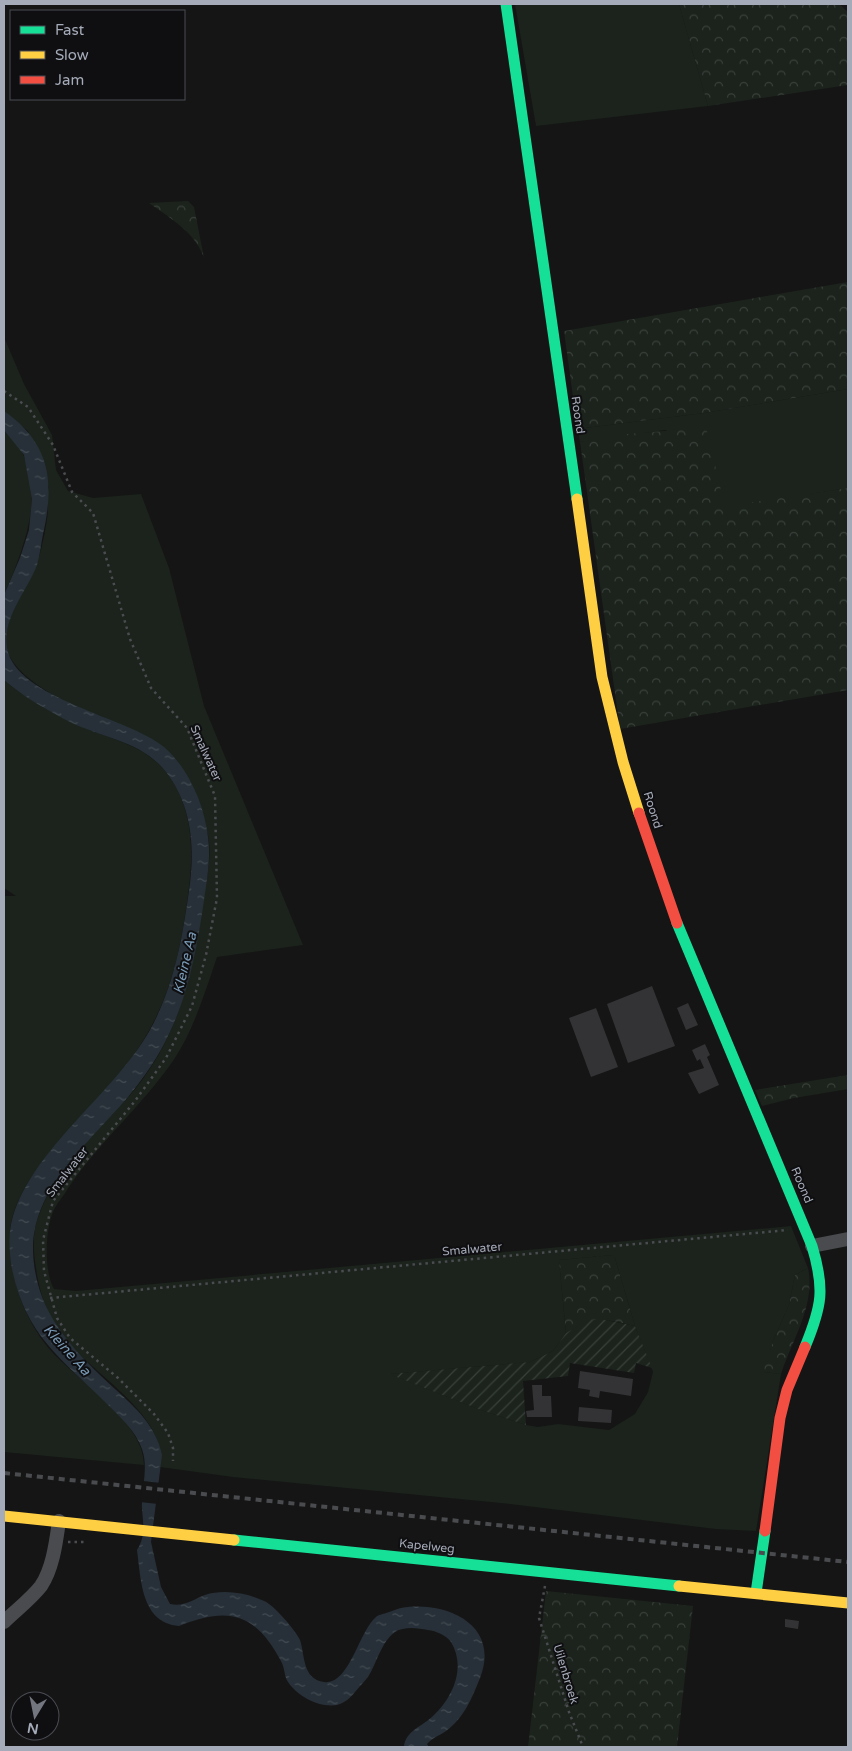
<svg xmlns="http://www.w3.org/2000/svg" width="852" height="1751" font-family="'Varela Round',sans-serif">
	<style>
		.grass { fill: #1b231c; fill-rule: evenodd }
		.forest { fill: url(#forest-crowns) }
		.garden { fill: url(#garden-furrows) }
		.water { fill: url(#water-ripples) }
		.pier { fill: #151515 }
		.building { fill: #333335 }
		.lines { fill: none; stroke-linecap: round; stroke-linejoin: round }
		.path { stroke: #4b4c50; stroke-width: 2.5; stroke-dasharray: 2.5 4; stroke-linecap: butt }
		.street { stroke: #494b4e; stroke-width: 14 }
		.fast { stroke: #16e098; stroke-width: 11 }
		.slow { stroke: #ffcf43; stroke-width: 11 }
		.jam { stroke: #f24e42; stroke-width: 11 }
		.rail { stroke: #494b4e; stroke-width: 4; stroke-dasharray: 6 5; stroke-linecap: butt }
		.labels { text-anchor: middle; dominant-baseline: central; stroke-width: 4; stroke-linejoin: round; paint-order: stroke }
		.street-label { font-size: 12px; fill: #a5abb8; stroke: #0f0f11 }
		.water-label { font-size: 14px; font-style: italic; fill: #799ab6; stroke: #0f0f11 }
	</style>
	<defs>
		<pattern id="forest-crowns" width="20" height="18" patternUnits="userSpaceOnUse" patternTransform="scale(1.25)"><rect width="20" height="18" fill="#1b231c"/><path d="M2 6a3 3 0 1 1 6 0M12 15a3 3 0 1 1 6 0" fill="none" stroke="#39403b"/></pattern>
		<pattern id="garden-furrows" width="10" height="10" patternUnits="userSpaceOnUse" patternTransform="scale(1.25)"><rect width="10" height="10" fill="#1b231c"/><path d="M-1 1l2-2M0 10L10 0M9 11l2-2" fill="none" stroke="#39403b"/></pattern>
		<pattern id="water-ripples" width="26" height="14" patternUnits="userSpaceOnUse" patternTransform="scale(1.25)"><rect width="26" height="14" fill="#273038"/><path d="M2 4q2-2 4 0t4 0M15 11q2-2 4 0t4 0" fill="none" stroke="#434b53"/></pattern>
	</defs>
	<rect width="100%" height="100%" fill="#151515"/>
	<!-- grass -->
	<g class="grass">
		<polygon points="515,4 679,4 708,106 536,126"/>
		<path d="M4,337L24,384L52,435L56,470L68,491L93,498L141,494L169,568L204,706L303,945L217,957C205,992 194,1030 173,1061C141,1107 98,1143 67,1190C63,1197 56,1204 53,1212C45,1231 44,1272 54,1289L76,1291L791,1226L808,1268L795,1275L789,1305L773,1341L764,1372L781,1374L756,1531L716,1529L501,1503L233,1477L160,1467C169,1414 88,1372 61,1334C47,1314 39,1292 36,1268C33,1250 32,1232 39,1215C57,1165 103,1128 136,1088C181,1032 195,965 204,895C207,877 212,855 208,836C206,827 202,817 199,808C197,801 196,791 192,785C188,779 112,722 103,717C96,713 87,712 80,709C57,698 9,673 6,645C4,618 25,591 35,568C41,555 47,524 48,510C48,502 47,495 49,487L28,431L4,411ZM614,1255L635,1326L653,1372L648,1392L635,1414L609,1430L558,1424L538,1427L526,1425L478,1409L390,1374L530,1362L553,1351L566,1333L559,1260Z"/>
		<polygon points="848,389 848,488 729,507 725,506 666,430 580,442 577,426 585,428 704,413"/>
		<path d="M4,430C54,475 26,543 4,595Z"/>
		<path d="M4,680C24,697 47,710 71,722C103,738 142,742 166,772C194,808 194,853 188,895C180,955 170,1002 135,1053C102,1104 12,1172 10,1234C9,1274 22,1314 46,1345C73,1379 144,1419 144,1465L4,1452V896H16L4,888Z"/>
	</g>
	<!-- forest -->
	<g class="forest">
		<polygon points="679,4 839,4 848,12 848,85 708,106"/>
		<path d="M188,201L194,207L204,258C196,233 170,218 149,203Z"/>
		<polygon points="848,282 848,389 704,413 585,428 577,426 564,331"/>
		<polygon points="699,428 707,431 724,503 727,506 848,488 848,690 620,729 580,442 616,435"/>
		<polygon points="848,1075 848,1089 794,1098 762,1106 755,1090"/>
		<path d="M614,1255L635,1326C602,1319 597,1315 566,1333L559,1260Z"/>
		<path d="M808,1268C816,1304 792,1340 781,1374L763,1372L773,1341L789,1305L795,1275Z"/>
		<polygon points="546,1591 693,1606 677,1747 528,1747"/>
	</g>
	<!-- garden -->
	<polygon class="garden" points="600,1319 635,1326 652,1368 636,1363 634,1373 570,1363 568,1376 523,1381 526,1425 478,1409 389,1374 530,1362 553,1351 566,1333 586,1321"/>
	<!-- water -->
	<path class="water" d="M4,411C50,443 55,482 43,534C41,544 40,555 37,565C27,591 2,618 7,648C16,699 128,717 164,747C189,769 204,804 208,837C211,857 207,880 204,900C194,969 182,1027 139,1083C101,1135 32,1181 33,1251C35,1313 73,1350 115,1389C136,1408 156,1426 162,1455L151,1542L161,1587L170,1604C184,1607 192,1600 205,1595C224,1589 247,1593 264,1601C273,1604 296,1631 300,1640C305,1655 302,1679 324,1682C349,1686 359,1631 376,1617C378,1615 383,1614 386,1613C393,1611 401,1607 408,1607C451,1603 500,1627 480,1678C472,1698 464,1718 446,1731C439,1736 433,1737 427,1744L429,1747H404C405,1731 423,1726 433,1716C454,1696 466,1667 451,1642C446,1635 436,1631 428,1630C418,1628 404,1626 395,1632C381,1642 377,1663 368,1677C364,1682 359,1687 355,1692C351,1697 345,1703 337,1705C320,1708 298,1697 288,1682C284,1676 285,1668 281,1661C255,1613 229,1606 179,1626C141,1623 141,1579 137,1550C146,1536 143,1523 142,1508C141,1489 149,1469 142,1449C136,1431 120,1417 106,1403C61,1358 26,1336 12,1269C9,1252 8,1232 13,1216C35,1146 113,1095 150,1030C174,986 182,940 189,891C195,850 193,807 166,772C143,742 104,738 72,723C48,711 24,697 4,680V595L20,558L29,530L32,499L24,455L4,430Z"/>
	<!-- pier -->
	<polygon class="pier" points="143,1481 161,1483 158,1504 140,1502"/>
	<!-- building -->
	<g class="building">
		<polygon points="652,986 675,1046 628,1063 607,1004"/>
		<polygon points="688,1003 698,1025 686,1030 677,1008"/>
		<polygon points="596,1008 618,1067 591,1077 569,1018"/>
		<polygon points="705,1044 710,1055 707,1057 719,1085 699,1094 688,1073 704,1068 700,1059 697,1061 692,1050"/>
		<polygon points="580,1371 633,1379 631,1396 600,1391 599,1398 589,1396 590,1390 578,1388"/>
		<polygon points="532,1385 542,1385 542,1396 551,1396 552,1417 527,1417 526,1411 534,1410"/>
		<polygon points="579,1407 612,1410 611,1423 578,1421"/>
		<polygon points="785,1619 799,1621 798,1629 785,1627"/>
	</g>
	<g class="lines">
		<!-- path -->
		<g class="path">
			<polyline points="4,391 28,407 53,445 72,492 93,513 130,639 151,688 187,728 215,796 217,898 206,955 192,1006 166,1058 135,1101 53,1201 43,1240 44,1271 57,1318 70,1338 118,1378 154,1414 168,1433 173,1448 173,1461"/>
			<polyline points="50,1298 788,1230"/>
			<polyline points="68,1542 85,1542"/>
			<polyline points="545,1586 539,1618 569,1712 583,1747"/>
		</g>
		<!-- street -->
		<g class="street">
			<polyline points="812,1246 848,1239"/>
			<path d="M4,1622C15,1611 31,1599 41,1586C53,1568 56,1542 59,1521"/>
		</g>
		<!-- fast -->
		<g class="fast">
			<polyline points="506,4 577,499"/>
			<path d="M677,923L812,1246C825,1289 822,1306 805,1347"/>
			<polyline points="234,1540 679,1586"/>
			<polyline points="756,1593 765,1531"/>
		</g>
		<!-- slow -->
		<g class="slow">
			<polyline points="577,499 602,677 623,762 639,813"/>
			<polyline points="4,1516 234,1540"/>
			<polyline points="679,1586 848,1603"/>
		</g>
		<!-- jam -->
		<g class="jam">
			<polyline points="639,813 677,923"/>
			<polyline points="765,1531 780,1418 787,1390 805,1347"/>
		</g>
		<!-- rail -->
		<polyline class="rail" points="4,1473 848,1562"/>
	</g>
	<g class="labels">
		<!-- street labels -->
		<g class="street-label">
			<text transform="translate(578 415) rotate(82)">Roond</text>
			<text transform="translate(206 753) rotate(66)">Smalwater</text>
			<text transform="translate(653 810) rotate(73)">Roond</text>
			<text transform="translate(67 1172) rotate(-52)">Smalwater</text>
			<text transform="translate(802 1185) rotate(67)">Roond</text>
			<text transform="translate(472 1249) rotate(-5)">Smalwater</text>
			<text transform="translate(427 1546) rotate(6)">Kapelweg</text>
			<text transform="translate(566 1674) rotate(73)">Uilenbroek</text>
		</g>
		<!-- water labels -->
		<g class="water-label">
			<text transform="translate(185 963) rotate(-77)">Kleine Aa</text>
			<text transform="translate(67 1350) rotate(48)">Kleine Aa</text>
		</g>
	</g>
	<!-- border -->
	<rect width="852" height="1751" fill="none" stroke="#a5abb8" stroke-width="10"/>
	<!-- legend -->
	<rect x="10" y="10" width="175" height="90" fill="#0f0f11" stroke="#4b4d54"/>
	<rect x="20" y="26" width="25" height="8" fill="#16e098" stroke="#4b4d54"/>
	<text x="55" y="35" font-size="15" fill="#a5abb8">Fast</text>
	<rect x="20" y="51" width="25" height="8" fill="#ffcf43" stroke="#4b4d54"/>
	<text x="55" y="60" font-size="15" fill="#a5abb8">Slow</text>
	<rect x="20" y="76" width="25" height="8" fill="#f24e42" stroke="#4b4d54"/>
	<text x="55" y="85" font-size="15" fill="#a5abb8">Jam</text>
	<!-- north arrow -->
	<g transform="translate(35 1716) rotate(190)"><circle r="24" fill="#0f0f11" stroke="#4b4d54"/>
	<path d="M0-4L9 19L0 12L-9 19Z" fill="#73767f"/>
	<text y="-8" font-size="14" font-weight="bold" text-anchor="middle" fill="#a5abb8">N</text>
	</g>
</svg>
